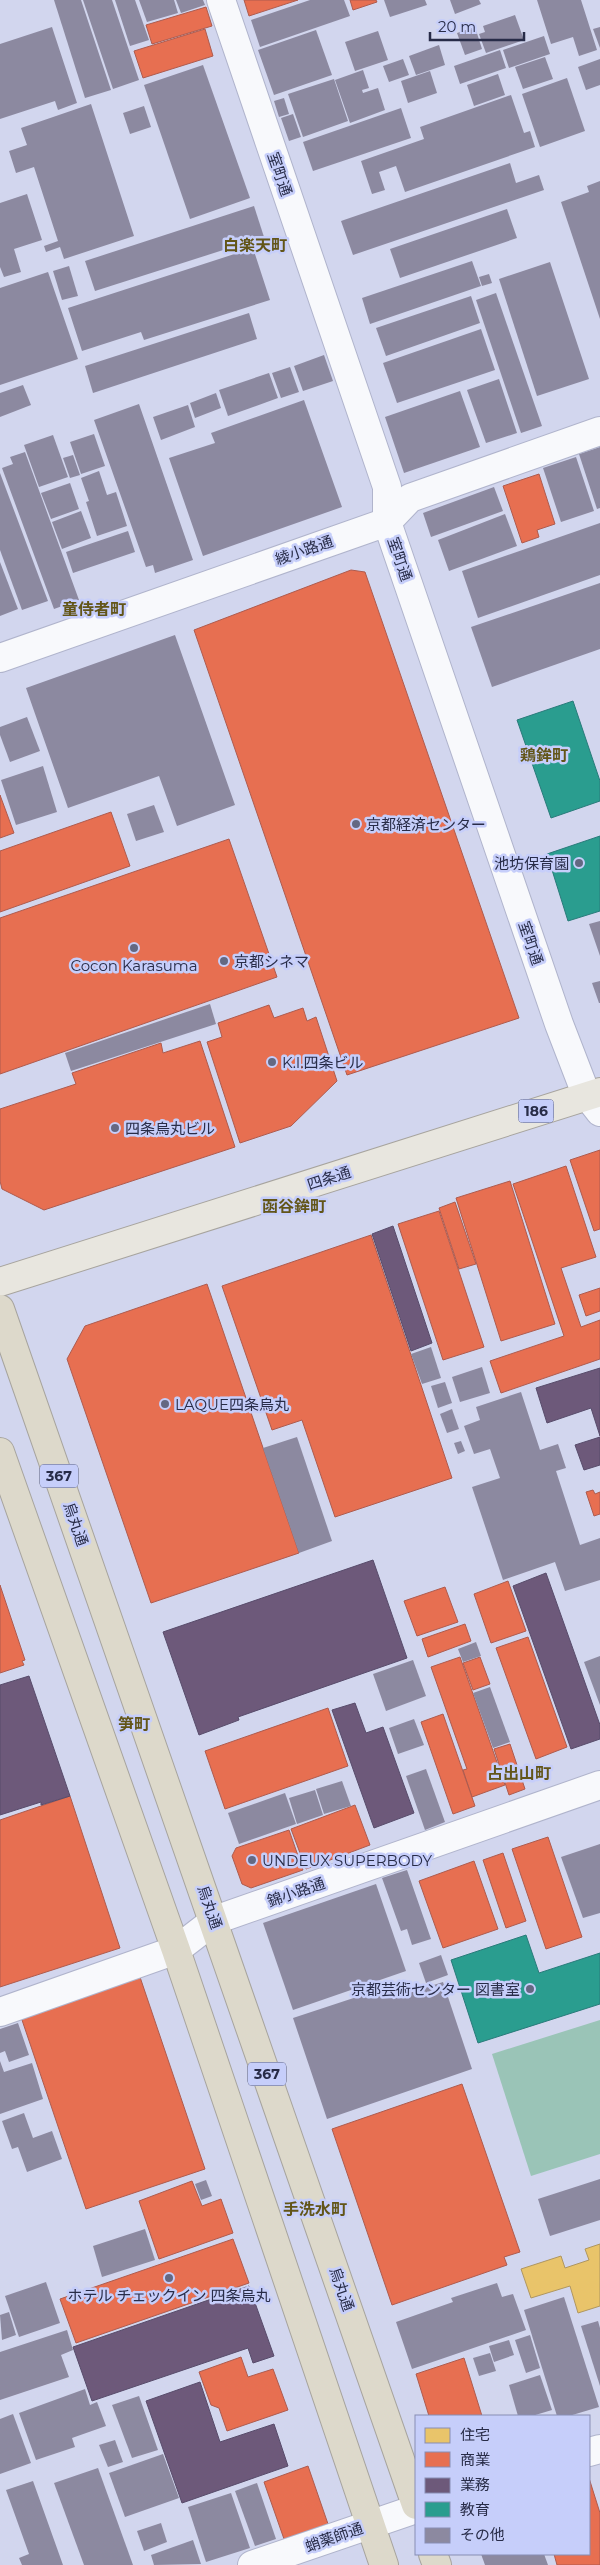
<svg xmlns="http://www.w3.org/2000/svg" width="600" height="2565" font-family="Montserrat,'Noto Sans JP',sans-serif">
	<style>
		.green { fill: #9ac4b7 }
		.homes { fill: #e9c46a; stroke: #af9660 }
		.shops { fill: #e76f51; stroke: #ae5b4e }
		.offices { fill: #6d597a; stroke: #584c6b }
		.schools { fill: #2a9d8f; stroke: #297b7a }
		.building { fill: #8c89a0 }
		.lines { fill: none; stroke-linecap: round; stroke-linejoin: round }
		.street-casing { stroke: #b0b4cc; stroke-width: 30 }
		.secondary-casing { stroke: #b0b4cc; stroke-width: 30 }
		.primary-casing { stroke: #a7a49e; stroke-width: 30 }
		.highway-casing { stroke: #a7a49e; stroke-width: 30 }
		.street { stroke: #f8f9fc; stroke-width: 28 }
		.secondary { stroke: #f8f9fc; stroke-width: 28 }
		.primary { stroke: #e8e6df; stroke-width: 28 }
		.highway { stroke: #ddd9cb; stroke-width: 28 }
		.poi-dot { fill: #646882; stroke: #c6cefa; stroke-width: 2 }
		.labels { text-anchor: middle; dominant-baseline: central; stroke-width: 5; stroke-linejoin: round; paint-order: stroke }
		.shield { fill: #c6cefa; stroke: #575d7d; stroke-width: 1 }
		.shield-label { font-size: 14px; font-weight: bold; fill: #282c48 }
		.street-label { font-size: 15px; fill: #282c48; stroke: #c6cefa }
		.poi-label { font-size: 15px; fill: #282c48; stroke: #c6cefa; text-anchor: start }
		.neighbourhood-label { font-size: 16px; font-weight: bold; fill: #625518; stroke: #c6cefa }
	</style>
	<rect width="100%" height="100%" fill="#d2d6ee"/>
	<!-- green -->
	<polygon class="green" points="600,2020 600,2154 531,2176 492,2054"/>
	<!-- homes -->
	<polygon class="homes" points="600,2244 600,2306 578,2313 570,2286 531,2298 521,2269 561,2256 565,2268 589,2260 585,2249"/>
	<!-- shops -->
	<g class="shops">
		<polygon points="244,0 298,0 249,16"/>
		<polygon points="350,0 376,0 377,2 353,10"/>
		<polygon points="206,7 212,26 152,44 146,25"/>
		<polygon points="205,29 213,56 143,78 134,51"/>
		<polygon points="539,474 555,524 537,530 539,537 522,543 503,486"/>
		<polygon points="351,570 365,572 519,1018 347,1075 194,630"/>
		<polygon points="0,795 14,833 0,838"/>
		<polygon points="111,812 130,866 0,912 0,851"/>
		<polygon points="229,839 277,977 0,1074 0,918"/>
		<polygon points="269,1005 274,1018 303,1008 307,1021 316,1017 337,1081 291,1126 240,1143 207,1042 222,1037 218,1023"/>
		<polygon points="200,1041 235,1147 44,1210 2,1189 0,1181 0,1109 76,1084 72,1073 161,1043 163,1053"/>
		<polygon points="600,1150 600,1229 594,1231 570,1160"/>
		<polygon points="566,1166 596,1257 561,1268 581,1327 600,1320 600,1359 501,1393 490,1361 564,1336 513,1184"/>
		<polygon points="510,1181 555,1324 501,1341 456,1198"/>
		<polygon points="455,1202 476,1264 459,1269 439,1208"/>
		<polygon points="439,1211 484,1347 443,1360 398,1224"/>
		<polygon points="371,1235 452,1478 335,1517 302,1420 272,1430 222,1286"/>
		<polygon points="207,1284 299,1553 151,1603 67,1359 85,1326"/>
		<polygon points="600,1288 600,1311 586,1316 579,1295"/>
		<polygon points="593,1490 595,1494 600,1492 600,1514 594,1516 586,1492"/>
		<polygon points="508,1581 526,1631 491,1643 474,1594"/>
		<polygon points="0,1585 25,1660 22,1661 24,1665 0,1673"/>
		<polygon points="445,1587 458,1622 417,1636 404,1601"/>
		<polygon points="465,1624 471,1641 428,1657 422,1639"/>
		<polygon points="528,1637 567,1747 536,1759 496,1648"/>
		<polygon points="460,1657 505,1785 472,1797 463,1770 467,1769 431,1667"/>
		<polygon points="480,1657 490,1684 473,1690 463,1663"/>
		<polygon points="328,1708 348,1766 225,1809 205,1751"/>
		<polygon points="443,1714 475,1806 453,1814 421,1722"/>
		<polygon points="510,1744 525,1789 509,1795 494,1749"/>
		<polygon points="70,1796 120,1948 0,1987 0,1820"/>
		<polygon points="355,1805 370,1845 306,1869 291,1829"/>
		<polygon points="289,1830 303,1870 251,1888 242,1884 232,1856 236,1848"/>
		<polygon points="548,1837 582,1937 546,1949 512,1849"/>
		<polygon points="503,1853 526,1921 506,1928 483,1860"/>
		<polygon points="474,1861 498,1929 443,1948 419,1881"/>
		<polygon points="140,1977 205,2169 86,2209 21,2017"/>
		<polygon points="462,2084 520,2252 504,2257 507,2265 392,2305 332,2129"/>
		<polygon points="192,2181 202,2206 221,2199 233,2233 159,2259 139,2201"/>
		<polygon points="233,2239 249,2283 76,2343 60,2299"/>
		<polygon points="241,2357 248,2377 273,2369 288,2410 227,2431 219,2408 211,2405 199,2372"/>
		<polygon points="464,2358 482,2416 429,2416 416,2374"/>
		<polygon points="308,2466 328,2524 284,2539 264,2482"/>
		<polygon points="589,2478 600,2513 600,2565 557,2565 554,2554 589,2554"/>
	</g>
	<!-- offices -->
	<g class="offices">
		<polygon points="393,1226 432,1343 411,1351 372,1234"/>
		<polygon points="600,1368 600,1436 591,1408 547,1423 536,1388"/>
		<polygon points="600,1437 600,1465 584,1470 575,1445"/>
		<polygon points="373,1560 407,1658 238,1717 239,1720 199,1735 163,1632"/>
		<polygon points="546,1573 600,1725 600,1739 571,1749 513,1586"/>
		<polygon points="29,1676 70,1796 41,1805 41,1802 0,1815 0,1685"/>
		<polygon points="355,1703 366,1733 383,1727 414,1813 374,1828 332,1710"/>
		<polygon points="249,2286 274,2356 253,2363 248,2348 92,2401 73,2347"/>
		<polygon points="200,2382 220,2442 274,2424 288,2466 182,2503 146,2401"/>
	</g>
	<!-- schools -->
	<g class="schools">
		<polygon points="573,701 600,781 600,801 551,818 517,720"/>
		<polygon points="600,836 600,911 568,921 547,854"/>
		<polygon points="526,1935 539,1973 600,1953 600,2004 478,2043 451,1960"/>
	</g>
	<!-- building -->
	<g class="building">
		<polygon points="54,0 81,0 111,90 85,98"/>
		<polygon points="83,0 112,0 139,80 113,89"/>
		<polygon points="115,0 135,0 149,40 130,46"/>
		<polygon points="139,0 174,0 178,13 147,22"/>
		<polygon points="176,0 203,0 205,5 181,13"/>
		<polygon points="310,0 344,0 350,16 260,47 251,20"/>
		<polygon points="384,0 425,0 427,5 390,17"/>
		<polygon points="450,0 479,0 481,4 455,14"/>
		<polygon points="537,0 581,0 597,50 579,56 573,37 551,44"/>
		<polygon points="515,15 524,40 486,53 479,34 485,32 483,26"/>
		<polygon points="52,27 77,103 58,110 55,101 0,119 0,44"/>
		<polygon points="475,27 482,49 465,55 457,33"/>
		<polygon points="600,27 600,48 593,29"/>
		<polygon points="316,30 332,75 274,95 258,50"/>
		<polygon points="378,31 388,60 355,71 345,42"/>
		<polygon points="544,36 550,54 509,68 503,50"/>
		<polygon points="439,45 445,65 416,75 409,56"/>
		<polygon points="500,50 506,68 460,84 454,66"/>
		<polygon points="545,57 553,79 523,89 515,67"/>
		<polygon points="403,59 409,75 389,82 383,66"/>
		<polygon points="600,59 600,85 586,90 578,67"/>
		<polygon points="203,65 250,198 190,219 144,85"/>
		<polygon points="363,70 369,88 362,90 363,93 378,88 385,110 350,123 335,80"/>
		<polygon points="430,71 437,93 408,103 401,81"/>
		<polygon points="498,74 505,95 474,106 467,85"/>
		<polygon points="567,78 585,131 540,147 522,94"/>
		<polygon points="334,79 348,121 303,137 288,94"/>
		<polygon points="511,95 524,133 530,131 535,147 405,192 396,166 379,172 385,190 372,194 361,161 424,139 420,127"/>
		<polygon points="284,98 289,114 279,117 274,101"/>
		<polygon points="91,104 134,236 64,259 60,247 46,252 44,246 58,241 34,167 16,173 9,151 27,145 21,128"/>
		<polygon points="144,106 151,127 130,134 123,113"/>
		<polygon points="401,108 411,138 313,171 303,142"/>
		<polygon points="293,114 301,137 289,141 281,118"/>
		<polygon points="510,163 516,183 539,175 544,190 353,255 341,221"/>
		<polygon points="600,181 600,319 561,202 589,192 587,186"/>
		<polygon points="27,194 42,240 14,249 21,272 4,277 0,267 0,203"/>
		<polygon points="254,206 264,237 95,291 85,261"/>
		<polygon points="507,209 517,238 400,278 390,249"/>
		<polygon points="253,248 270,300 144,340 141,332 82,351 68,308"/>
		<polygon points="472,261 481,286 370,324 362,298"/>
		<polygon points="550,262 589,379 537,396 499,279"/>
		<polygon points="69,266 78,296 62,300 53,271"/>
		<polygon points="48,272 78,359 0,385 0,288"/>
		<polygon points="489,274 492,283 482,286 479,277"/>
		<polygon points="496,293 542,426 521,433 476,300"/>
		<polygon points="471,296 480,323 386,356 376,328"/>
		<polygon points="249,313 257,339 93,393 85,366"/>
		<polygon points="481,329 495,370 397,403 383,363"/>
		<polygon points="324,355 333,381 303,391 294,366"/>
		<polygon points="290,367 299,392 281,398 272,373"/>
		<polygon points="269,373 278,398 228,416 219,390"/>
		<polygon points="499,379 517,433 486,443 467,390"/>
		<polygon points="23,385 31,405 0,417 0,393"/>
		<polygon points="460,391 480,447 404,473 385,417"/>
		<polygon points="216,393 221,408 195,418 190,403"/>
		<polygon points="304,400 342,507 203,556 169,458 215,443 211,433"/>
		<polygon points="139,404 193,560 155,573 153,565 146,567 94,420"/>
		<polygon points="188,405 195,427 161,440 153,417"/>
		<polygon points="94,434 105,466 81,474 70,442"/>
		<polygon points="53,435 68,477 39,487 24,445"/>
		<polygon points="600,447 600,508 597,509 579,454"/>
		<polygon points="25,452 79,600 54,609 2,468 13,464 10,457"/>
		<polygon points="73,455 80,475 70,478 63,458"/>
		<polygon points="576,457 594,511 561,522 543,468"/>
		<polygon points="99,471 107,495 116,492 127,526 97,536 86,502 89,501 81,478"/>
		<polygon points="0,473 48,601 22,610 0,550"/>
		<polygon points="70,483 79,509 51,519 41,493"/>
		<polygon points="494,487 503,511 431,537 423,513"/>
		<polygon points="81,511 91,538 62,549 52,522"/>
		<polygon points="505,514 517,546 449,571 438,540"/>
		<polygon points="600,523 600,575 478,618 462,571"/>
		<polygon points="128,531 135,552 73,573 66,552"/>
		<polygon points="0,562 18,609 0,616"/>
		<polygon points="600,583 600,649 492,687 471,627"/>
		<polygon points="175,635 235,805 177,826 159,776 68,808 26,688"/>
		<polygon points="27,717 40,751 10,762 0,735 0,727"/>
		<polygon points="43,766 57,812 16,825 1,780"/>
		<polygon points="154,805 164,832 136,841 127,814"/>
		<polygon points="600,921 600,956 589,924"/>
		<polygon points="600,981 600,1003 599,1003 592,983"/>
		<polygon points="210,1004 216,1024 71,1071 65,1053"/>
		<polygon points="431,1347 441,1378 422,1384 411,1354"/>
		<polygon points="482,1367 490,1393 460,1402 452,1377"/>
		<polygon points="445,1382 452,1403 438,1408 431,1386"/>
		<polygon points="521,1392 540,1450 558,1444 566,1468 556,1471 580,1545 600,1538 600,1580 565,1591 555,1562 503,1580 472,1487 500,1478 490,1449 474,1454 464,1426 480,1420 476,1407"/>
		<polygon points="452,1409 459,1429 447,1433 440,1414"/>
		<polygon points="297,1437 332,1541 299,1553 263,1448"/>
		<polygon points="461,1441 465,1451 458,1454 454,1443"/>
		<polygon points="476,1642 481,1656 463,1662 458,1649"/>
		<polygon points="600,1656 600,1705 584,1662"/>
		<polygon points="413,1660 426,1696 386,1711 373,1674"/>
		<polygon points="490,1687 510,1742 493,1748 473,1693"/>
		<polygon points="414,1719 424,1745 398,1754 389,1728"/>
		<polygon points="426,1769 445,1822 425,1830 406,1776"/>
		<polygon points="342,1781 351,1806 324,1814 316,1789"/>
		<polygon points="315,1790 323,1815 297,1824 289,1798"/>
		<polygon points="285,1793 296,1824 239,1844 228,1813"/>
		<polygon points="600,1844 600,1913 583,1918 561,1857"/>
		<polygon points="407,1870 431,1939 412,1945 407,1929 401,1931 382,1878"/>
		<polygon points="376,1884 406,1971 293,2010 263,1923"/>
		<polygon points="441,1955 448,1975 426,1983 419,1963"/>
		<polygon points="443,1982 472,2069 327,2119 293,2018 393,1985 397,1997"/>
		<polygon points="18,2023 29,2055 9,2062 5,2051 0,2053 0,2029"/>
		<polygon points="0,2061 4,2072 32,2063 43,2099 0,2114"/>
		<polygon points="24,2113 33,2138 52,2131 62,2159 27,2172 18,2147 12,2149 2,2121"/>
		<polygon points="600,2179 600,2220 550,2236 538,2199"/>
		<polygon points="206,2180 212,2196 201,2200 195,2184"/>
		<polygon points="145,2229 155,2260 102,2277 93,2246"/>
		<polygon points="46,2282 60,2323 19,2337 5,2296"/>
		<polygon points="497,2283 502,2297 513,2294 526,2330 412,2369 396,2322 453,2302 451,2298"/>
		<polygon points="564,2297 599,2407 569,2416 557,2416 524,2310"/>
		<polygon points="9,2312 16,2335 2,2340 0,2315"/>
		<polygon points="598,2321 600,2328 600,2386 581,2326"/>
		<polygon points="67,2330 73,2350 61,2355 69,2377 0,2400 0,2352"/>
		<polygon points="530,2335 540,2368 526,2373 515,2340"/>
		<polygon points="509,2340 514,2355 494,2362 489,2346"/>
		<polygon points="490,2353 496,2371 479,2376 473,2358"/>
		<polygon points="540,2375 552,2410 532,2416 518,2416 509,2385"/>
		<polygon points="85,2389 90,2405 97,2402 106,2426 72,2438 75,2447 36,2460 19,2413"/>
		<polygon points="139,2396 158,2450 132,2458 112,2405"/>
		<polygon points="13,2414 31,2463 0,2474 0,2419"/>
		<polygon points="115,2440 123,2462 108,2467 99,2445"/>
		<polygon points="163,2454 179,2498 125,2517 109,2473"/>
		<polygon points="98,2468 133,2565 84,2565 54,2483"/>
		<polygon points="33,2481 63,2565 22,2565 19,2558 29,2554 6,2490"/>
		<polygon points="257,2483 276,2539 255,2546 235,2491"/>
		<polygon points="231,2493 250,2548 206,2562 188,2507"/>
		<polygon points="161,2523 167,2542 144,2551 137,2531"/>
		<polygon points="193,2540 201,2564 154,2565 151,2555"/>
		<polygon points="481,2554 544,2554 548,2565 485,2565"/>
	</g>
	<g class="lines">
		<defs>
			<g id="street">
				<polyline points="221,0 387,487 387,522"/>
				<polyline points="387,522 410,498 600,431"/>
				<polyline points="586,1094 600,1112"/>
				<polyline points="0,2012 176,1950 215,1920 600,1785"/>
				<polyline points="589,2452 600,2449"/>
				<polyline points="252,2565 416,2509"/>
			</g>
			<polyline id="secondary" points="0,658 387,522 559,1024 586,1094"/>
			<polyline id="primary" points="0,1282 600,1092"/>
			<g id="highway">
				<polyline points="0,1309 416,2505"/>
				<polyline points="0,1452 176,1950 384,2565"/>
				<polyline points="433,2554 437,2565"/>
			</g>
		</defs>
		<!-- street casing -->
		<use href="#street" class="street-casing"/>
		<!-- secondary casing -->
		<use href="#secondary" class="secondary-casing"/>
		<!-- primary casing -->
		<use href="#primary" class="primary-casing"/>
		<!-- highway casing -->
		<use href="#highway" class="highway-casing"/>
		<!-- street -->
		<use href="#street" class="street"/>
		<!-- secondary -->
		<use href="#secondary" class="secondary"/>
		<!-- primary -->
		<use href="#primary" class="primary"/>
		<!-- highway -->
		<use href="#highway" class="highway"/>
	</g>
	<!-- markers -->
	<g class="poi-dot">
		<circle cx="356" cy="824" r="5"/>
		<circle cx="579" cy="863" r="5"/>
		<circle cx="134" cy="948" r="5"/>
		<circle cx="224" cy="961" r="5"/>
		<circle cx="272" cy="1062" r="5"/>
		<circle cx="115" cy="1128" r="5"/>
		<circle cx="165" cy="1404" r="5"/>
		<circle cx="252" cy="1860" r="5"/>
		<circle cx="530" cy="1989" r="5"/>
		<circle cx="169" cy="2278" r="5"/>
	</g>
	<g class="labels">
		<!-- shield labels -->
		<g class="shield">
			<rect x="518.5" y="1099.5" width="35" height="23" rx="4"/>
			<rect x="40" y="1464.5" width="38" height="23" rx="4"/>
			<rect x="248" y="2062.5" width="38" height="23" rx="4"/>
		</g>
		<g class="shield-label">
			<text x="536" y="1111">186</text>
			<text x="59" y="1476">367</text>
			<text x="267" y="2074">367</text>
		</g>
		<!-- street labels -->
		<g class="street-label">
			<text transform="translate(280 174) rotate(71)">室町通</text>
			<text transform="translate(304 550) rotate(-19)">綾小路通</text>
			<text transform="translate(400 559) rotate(71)">室町通</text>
			<text transform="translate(531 943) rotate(71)">室町通</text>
			<text transform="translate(329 1178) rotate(-18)">四条通</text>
			<text transform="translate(76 1524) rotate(71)">烏丸通</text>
			<text transform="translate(296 1892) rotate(-19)">錦小路通</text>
			<text transform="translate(210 1907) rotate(71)">烏丸通</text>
			<text transform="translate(342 2289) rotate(71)">烏丸通</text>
			<text transform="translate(334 2537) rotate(-19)">蛸薬師通</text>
		</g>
		<!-- poi labels -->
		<g class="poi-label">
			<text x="366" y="824">京都経済センター</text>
			<text x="569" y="863" text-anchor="end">池坊保育園</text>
			<text x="234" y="961">京都シネマ</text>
			<text x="134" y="965" text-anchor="middle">Cocon Karasuma</text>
			<text x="282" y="1062">K.I.四条ビル</text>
			<text x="125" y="1128">四条烏丸ビル</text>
			<text x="175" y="1404">LAQUE四条烏丸</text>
			<text x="262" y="1860">UNDEUX SUPERBODY</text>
			<text x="520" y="1989" text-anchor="end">京都芸術センター 図書室</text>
			<text x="169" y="2295" text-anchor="middle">ホテル チェックイン 四条烏丸</text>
		</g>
		<!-- neighbourhood labels -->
		<g class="neighbourhood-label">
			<text x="255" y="245">白楽天町</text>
			<text x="94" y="609">童侍者町</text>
			<text x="544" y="755">鶏鉾町</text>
			<text x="294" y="1206">函谷鉾町</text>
			<text x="134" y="1724">笋町</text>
			<text x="519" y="1773">占出山町</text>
			<text x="315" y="2209">手洗水町</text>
		</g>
	</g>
	<!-- legend -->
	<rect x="415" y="2415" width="175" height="140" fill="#c6cefa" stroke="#878db3"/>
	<rect x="425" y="2428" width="25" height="15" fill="#e9c46a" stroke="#878db3"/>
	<text x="460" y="2440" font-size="15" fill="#282c48">住宅</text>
	<rect x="425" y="2452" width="25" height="15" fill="#e76f51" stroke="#878db3"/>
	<text x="460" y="2465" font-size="15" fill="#282c48">商業</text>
	<rect x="425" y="2478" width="25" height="15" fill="#6d597a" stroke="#878db3"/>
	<text x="460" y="2490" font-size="15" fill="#282c48">業務</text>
	<rect x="425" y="2502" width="25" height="15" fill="#2a9d8f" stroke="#878db3"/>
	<text x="460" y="2515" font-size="15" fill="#282c48">教育</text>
	<rect x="425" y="2528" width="25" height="15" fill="#8c89a0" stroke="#878db3"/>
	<text x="460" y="2540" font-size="15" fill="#282c48">その他</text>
	<!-- scale -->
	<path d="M430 32v8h94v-8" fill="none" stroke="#282c48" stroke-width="2.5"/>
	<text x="438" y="32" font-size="15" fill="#282c48" stroke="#c6cefa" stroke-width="4" paint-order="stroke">20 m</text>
</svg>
